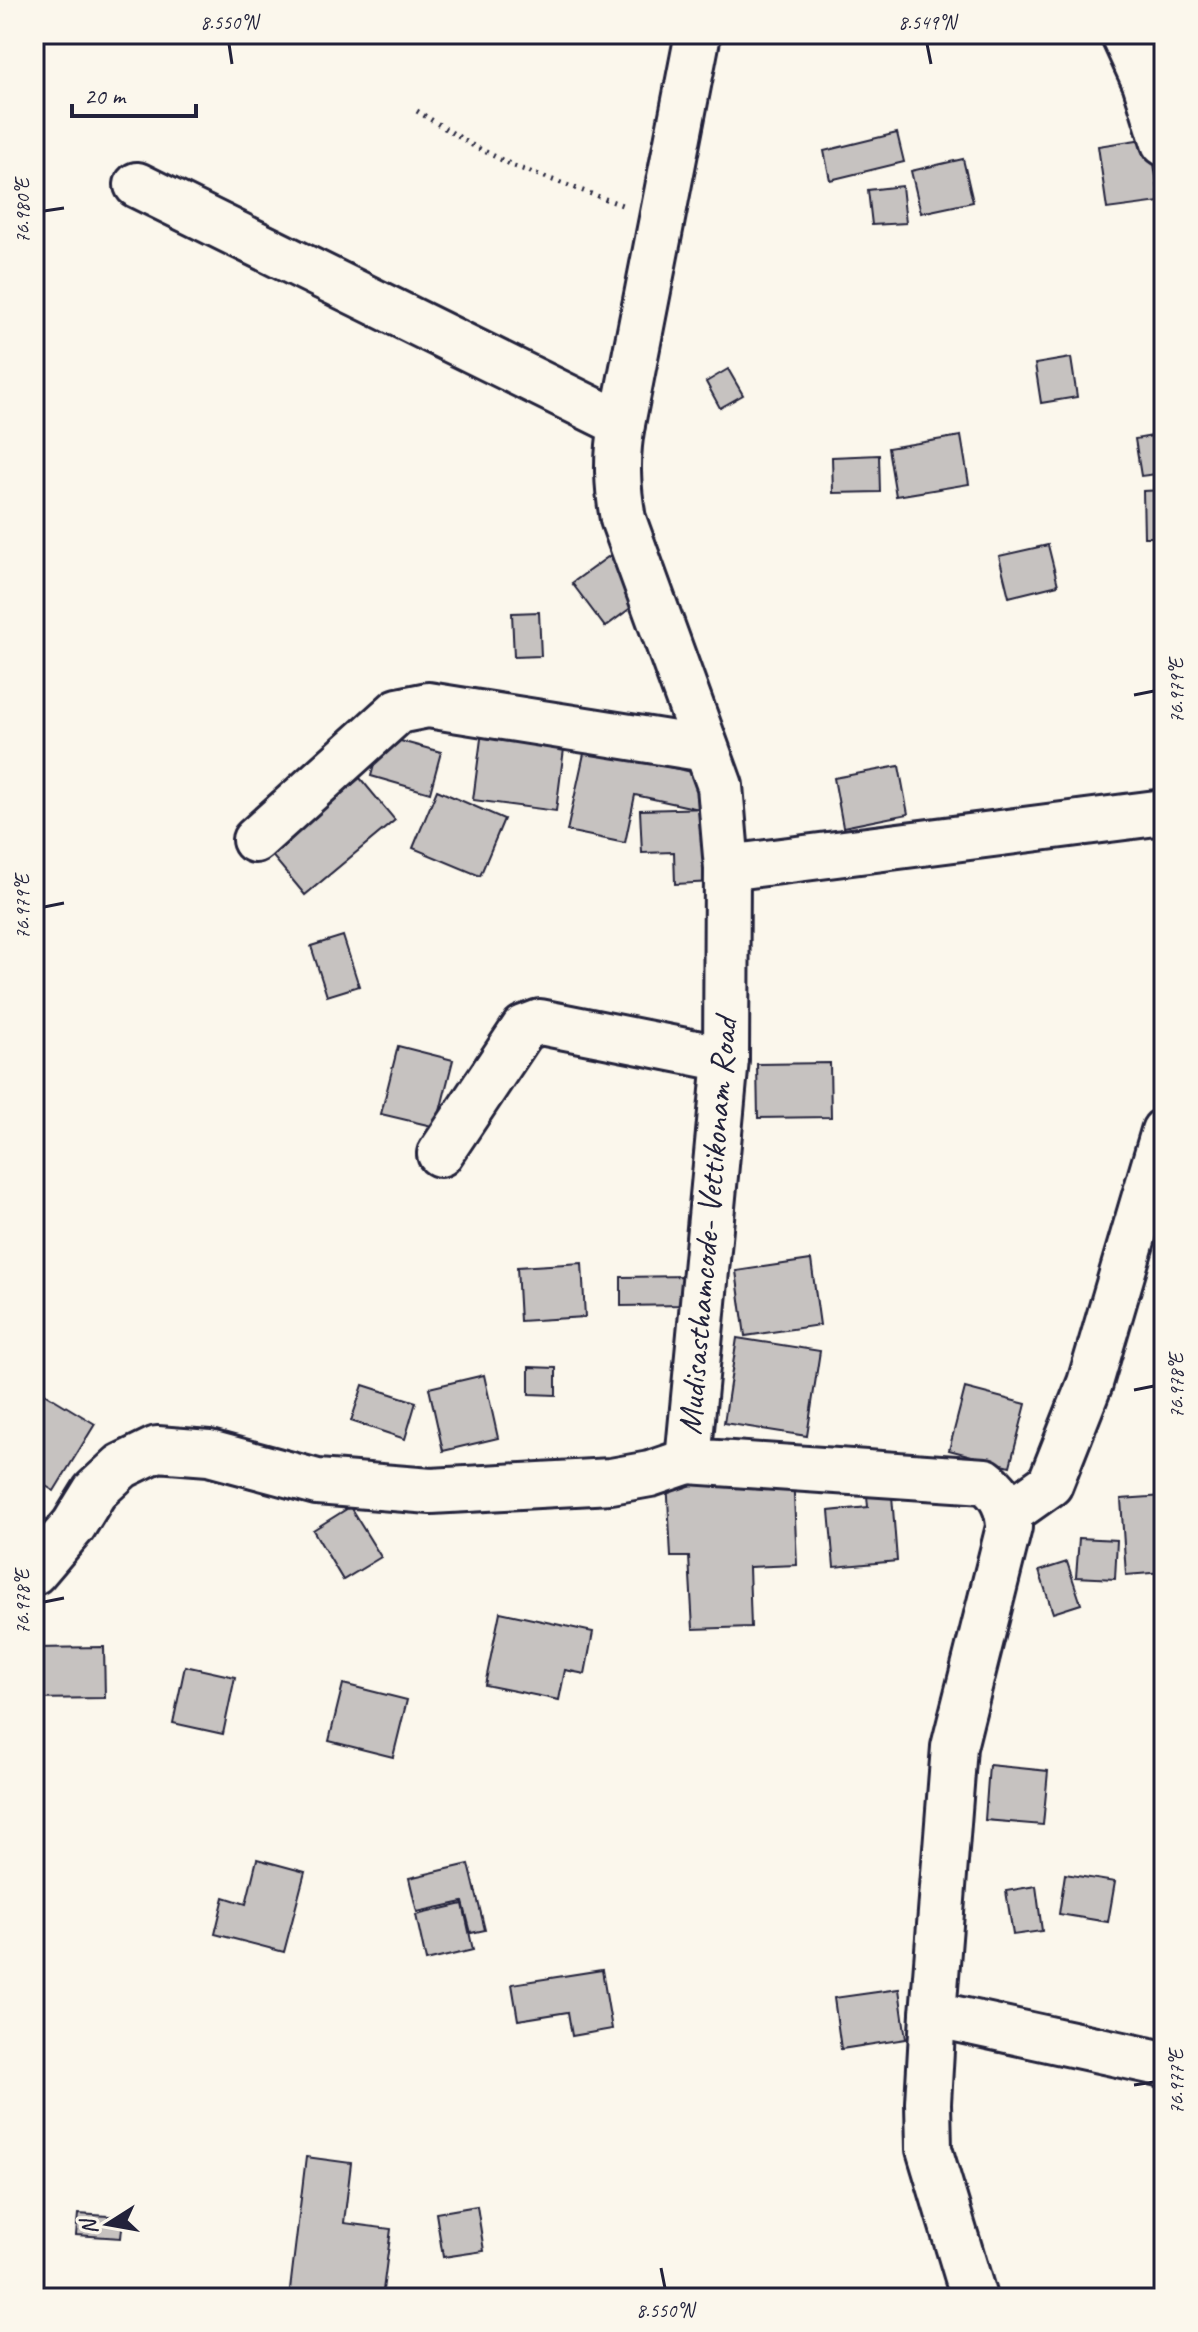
<svg xmlns="http://www.w3.org/2000/svg" width="1198" height="2332" font-family="Caveat,sans-serif">
	<style>
		.building { fill: #c6c2c0; stroke: #22223b; stroke-width: 2 }
		.lines { fill: none; stroke-linecap: round; stroke-linejoin: round }
		.minor-casing { stroke: #22223b; stroke-width: 50 }
		.path { stroke: #22223b; stroke-width: 5; stroke-dasharray: 2 6; stroke-linecap: butt }
		.minor { stroke: #fbf7ec; stroke-width: 44 }
		.ticks { fill: none; stroke: #22223b; stroke-width: 3 }
		.labels { text-anchor: middle; dominant-baseline: central; stroke-width: 8; stroke-linejoin: round; paint-order: stroke }
		.street-label { font-size: 34px; fill: #22223b; stroke: #fbf7ec }
		.neatline { fill: none; stroke: #22223b; stroke-width: 3 }
		.ticks-label { font-size: 20px; text-anchor: middle; fill: #22223b }
	</style>
	<rect width="100%" height="100%" fill="#fbf7ec"/>
	<filter id="ink" filterUnits="userSpaceOnUse"><feTurbulence type="fractalNoise" baseFrequency=".0125" numOctaves="2"/><feDisplacementMap in="SourceGraphic" scale="16" xChannelSelector="R" yChannelSelector="G"/><feConvolveMatrix kernelMatrix="1 2 1 2 8 2 1 2 1" color-interpolation-filters="sRGB"/></filter>
	<g filter="url(#ink)">
		<!-- building -->
		<g class="building">
			<polygon points="1135,34 1164,34 1164,63 1150,68"/>
			<polygon points="897,133 904,162 830,180 824,151"/>
			<polygon points="1150,138 1160,202 1107,209 1098,146"/>
			<polygon points="963,159 973,202 921,213 911,171"/>
			<polygon points="902,186 906,223 872,225 868,190"/>
			<polygon points="1071,358 1077,397 1041,403 1035,364"/>
			<polygon points="728,369 743,395 720,408 706,382"/>
			<polygon points="1164,434 1164,473 1141,476 1135,439"/>
			<polygon points="961,436 969,484 896,496 888,448"/>
			<polygon points="879,455 880,492 833,493 832,457"/>
			<polygon points="1164,490 1164,537 1144,537 1143,491"/>
			<polygon points="1048,545 1058,585 1009,597 999,556"/>
			<polygon points="612,554 644,598 605,627 572,583"/>
			<polygon points="539,612 541,656 514,657 512,613"/>
			<polygon points="482,731 565,741 556,811 473,800"/>
			<polygon points="382,736 441,752 430,793 371,776"/>
			<polygon points="585,749 706,775 699,809 635,795 625,843 567,831"/>
			<polygon points="899,766 908,814 843,827 834,778"/>
			<polygon points="360,778 395,820 305,895 270,853"/>
			<polygon points="437,790 504,819 480,876 413,848"/>
			<polygon points="711,808 714,882 675,884 674,852 642,853 640,810"/>
			<polygon points="343,936 359,986 327,996 311,946"/>
			<polygon points="398,1046 453,1060 436,1127 381,1114"/>
			<polygon points="830,1063 831,1117 758,1118 757,1064"/>
			<polygon points="811,1260 820,1325 745,1336 736,1271"/>
			<polygon points="582,1263 585,1317 520,1321 517,1267"/>
			<polygon points="685,1276 685,1305 621,1306 621,1277"/>
			<polygon points="737,1338 820,1351 807,1436 724,1423"/>
			<polygon points="529,1367 556,1368 556,1395 529,1394"/>
			<polygon points="484,1375 498,1438 443,1451 429,1388"/>
			<polygon points="363,1385 416,1402 405,1439 351,1421"/>
			<polygon points="965,1388 1026,1404 1010,1466 949,1450"/>
			<polygon points="44,1393 95,1424 54,1491 34,1479 34,1409"/>
			<polygon points="793,1472 797,1565 749,1567 751,1627 693,1629 689,1557 671,1557 667,1478"/>
			<polygon points="891,1482 897,1561 834,1567 829,1511 868,1507 866,1484"/>
			<polygon points="1164,1496 1164,1572 1126,1575 1121,1499"/>
			<polygon points="350,1507 381,1557 343,1580 313,1530"/>
			<polygon points="1079,1538 1117,1540 1115,1579 1076,1577"/>
			<polygon points="1067,1562 1081,1604 1053,1613 1039,1571"/>
			<polygon points="500,1612 593,1632 585,1674 565,1670 559,1700 485,1685"/>
			<polygon points="104,1647 105,1698 34,1699 34,1648"/>
			<polygon points="185,1666 235,1677 223,1734 173,1723"/>
			<polygon points="343,1684 407,1700 393,1757 329,1741"/>
			<polygon points="989,1765 1048,1771 1043,1825 985,1820"/>
			<polygon points="257,1859 305,1872 284,1952 215,1934 224,1897 246,1904"/>
			<polygon points="469,1864 485,1930 471,1933 463,1902 417,1912 409,1878"/>
			<polygon points="1065,1874 1115,1882 1108,1922 1059,1914"/>
			<polygon points="1036,1886 1042,1931 1013,1935 1006,1891"/>
			<polygon points="463,1904 473,1950 426,1961 416,1915"/>
			<polygon points="602,1970 612,2029 572,2036 568,2012 518,2020 512,1984"/>
			<polygon points="899,1989 906,2039 841,2049 834,1998"/>
			<polygon points="306,2157 351,2163 344,2223 391,2229 382,2298 289,2298"/>
			<polygon points="477,2206 484,2251 443,2257 436,2213"/>
			<polygon points="78,2214 123,2217 121,2238 76,2235"/>
		</g>
		<g class="lines">
			<defs>
				<g id="minor">
					<path d="M698,34L622,424C616,457 617,485 623,519L720,786L727,868"/>
					<polyline points="1123,34 1145,82 1164,143"/>
					<polyline points="137,185 622,424"/>
					<path d="M1164,812L727,868L726,1059L688,1461L985,1481C1001,1493 1008,1507 1009,1527L954,1747L933,2014L1164,2064"/>
					<polyline points="255,840 398,711 428,705 706,749"/>
					<polyline points="440,1154 524,1028 540,1022 726,1059"/>
					<polyline points="1009,1513 1050,1484 1090,1383 1164,1131"/>
					<polyline points="34,1572 74,1525 95,1491 122,1466 157,1449 209,1453 317,1482 431,1491 611,1481 650,1474 688,1461"/>
					<polyline points="933,2014 928,2103 929,2149 974,2298"/>
				</g>
			</defs>
			<!-- minor casing -->
			<use href="#minor" class="minor-casing"/>
			<!-- path -->
			<polyline class="path" points="417,111 472,145 514,166 622,205"/>
			<!-- minor -->
			<use href="#minor" class="minor"/>
		</g>
	</g>
	<!-- ticks -->
	<path class="ticks" d="M229,44L232,64M927,44L931,64M44,211L64,208M1134,695L1154,691M44,907L64,903M1134,1390L1154,1386M44,1602L64,1598M1134,2085L1154,2082M661,2268L665,2288"/>
	<g class="labels">
		<!-- street labels -->
		<g class="street-label">
			<text transform="translate(707 1226) rotate(-85)">Mudisasthamcode- Vettikonam Road</text>
		</g>
	</g>
	<!-- margin -->
	<rect width="1198" height="2332" fill="none" stroke="#fbf7ec" stroke-width="88"/>
	<!-- north arrow -->
	<g transform="translate(108 2224) rotate(259)" stroke="#fbf7ec" stroke-width="6" paint-order="stroke">
	<path d="M0-6L14 30L0 20L-14 30Z" fill="#22223b"/>
	<text y="-12" font-size="22" font-weight="bold" text-anchor="middle" fill="#22223b">N</text>
	</g>
	<!-- scale -->
	<path d="M72 104v12h124v-12" fill="none" stroke="#22223b" stroke-width="4"/>
	<text x="84" y="104" font-size="24" fill="#22223b" stroke="#fbf7ec" stroke-width="6" paint-order="stroke">20 m</text>
	<rect x="44" y="44" width="1110" height="2244" class="neatline"/>
	<g class="ticks-label">
		<text x="229" y="29">8.550°N</text>
		<text x="927" y="29">8.549°N</text>
		<text transform="translate(22 211) rotate(-90)" y="7">76.980°E</text>
		<text transform="translate(1176 691) rotate(-90)" y="7">76.979°E</text>
		<text transform="translate(22 907) rotate(-90)" y="7">76.979°E</text>
		<text transform="translate(1176 1386) rotate(-90)" y="7">76.978°E</text>
		<text transform="translate(22 1602) rotate(-90)" y="7">76.978°E</text>
		<text transform="translate(1176 2082) rotate(-90)" y="7">76.977°E</text>
		<text x="665" y="2317">8.550°N</text>
	</g>
</svg>
